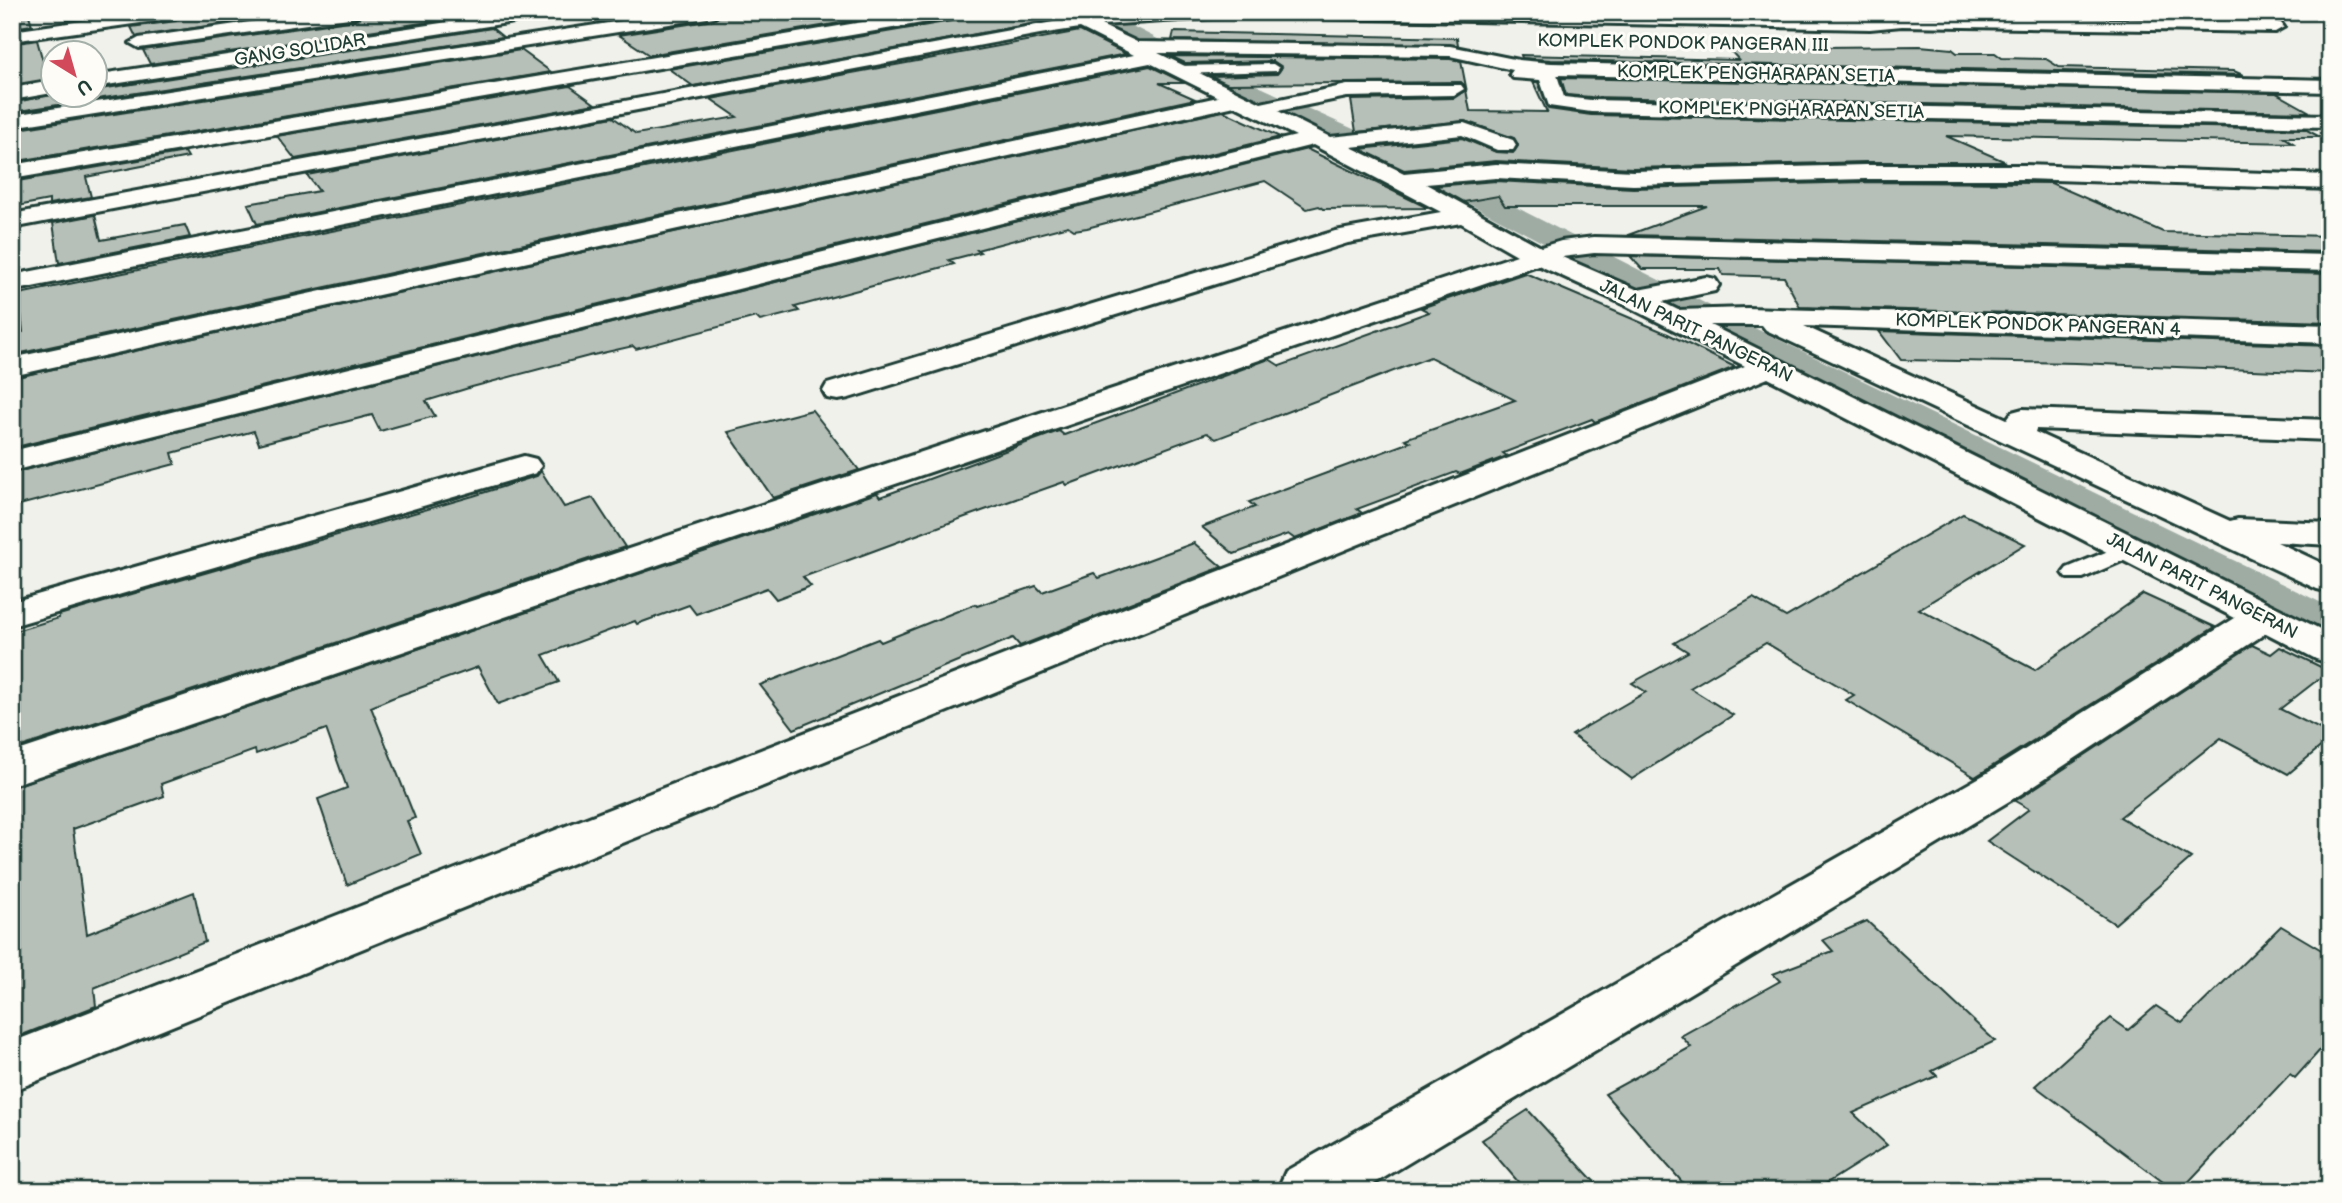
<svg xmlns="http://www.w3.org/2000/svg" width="2342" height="1203" font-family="'Balsamiq Sans',sans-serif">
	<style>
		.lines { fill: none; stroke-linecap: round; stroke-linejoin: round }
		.canal { fill: #9faca4; fill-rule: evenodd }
		.building { fill: #b6bfb8; stroke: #1f3d34; stroke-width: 2 }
		.lane-casing { stroke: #1f3d34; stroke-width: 6 }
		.street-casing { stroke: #1f3d34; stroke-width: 6 }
		.lane { fill: #fdfcf7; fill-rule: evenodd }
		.street { fill: #fdfcf7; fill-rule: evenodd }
		.labels { text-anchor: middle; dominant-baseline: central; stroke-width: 6; stroke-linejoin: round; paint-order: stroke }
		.far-street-label { font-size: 18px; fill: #1f3d34; stroke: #fdfcf7 }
	</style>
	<rect width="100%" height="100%" fill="#f0f1eb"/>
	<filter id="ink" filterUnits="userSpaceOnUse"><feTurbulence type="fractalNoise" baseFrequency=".0143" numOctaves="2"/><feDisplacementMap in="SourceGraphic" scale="14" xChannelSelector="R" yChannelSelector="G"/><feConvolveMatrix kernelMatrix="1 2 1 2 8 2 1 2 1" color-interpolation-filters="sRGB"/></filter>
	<g filter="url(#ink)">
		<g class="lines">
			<!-- canal -->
			<polygon class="canal" points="1080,12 1105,12 1181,51 1433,165 1732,317 2330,607 2330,638 2314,634 1710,331 1415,175 1167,59"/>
		</g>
		<!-- building -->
		<g class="building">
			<polygon points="12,12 28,12 32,25 12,28"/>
			<polygon points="186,12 299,12 136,37 131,27 176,21"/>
			<polygon points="367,12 448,12 448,19 150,64 143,50 356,20"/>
			<polygon points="586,12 661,12 600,22"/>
			<polygon points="725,12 905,12 649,55 619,35 714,20"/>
			<polygon points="968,12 1050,12 1058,19 693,86 669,69 957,20"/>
			<polygon points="492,28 503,37 12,112 12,103 54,94 94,94 94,90"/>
			<polygon points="1080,31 1126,54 257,224 248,204 319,191 307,175 613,117 636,134 737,117 711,99"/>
			<polygon points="1174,32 1457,38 1458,45 1172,40"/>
			<polygon points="37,40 48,79 12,85 12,44"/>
			<polygon points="1920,46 1952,49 1957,53 1995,53 2002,58 2046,59 2059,67 2234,71 2243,75 1551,60 1522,58 1521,55 1739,60 1728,48"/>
			<polygon points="521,50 551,72 12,162 12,130"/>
			<polygon points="1170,56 1450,59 1461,61 1466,87 1461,82 1228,84 1211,76 1277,74 1282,67 1273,61 1185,63"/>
			<polygon points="1150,66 1185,83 1159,83 1195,99 12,355 12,334 23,332 19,294"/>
			<polygon points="1561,78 2276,93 2310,112 1591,97 1566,95"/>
			<polygon points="1533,82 1538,82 1549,109 1591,115 2305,129 2320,137 2284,137 2293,143 1946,136 2006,162 1865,162 1633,168 1496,161 1404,170 1360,149 1462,138 1496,152 1513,153 1518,146 1514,138 1465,121 1356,132 1351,100 1454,98 1466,90 1470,111 1547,112"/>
			<polygon points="570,86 595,104 295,159 277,136"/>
			<polygon points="1223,111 1280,137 12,448 12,378"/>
			<polygon points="1307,149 1428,208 1323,209 1319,206 1307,209 1265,181 1087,228 1074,230 1068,226 977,250 980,252 949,260 954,264 795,307 799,311 760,321 756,317 636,349 633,346 589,356 472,387 426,401 435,416 380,431 372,415 259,444 254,431 172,453 175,464 12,507 12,473"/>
			<polygon points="185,152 188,157 86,177 91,197 49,204 49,200 12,207 12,182"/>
			<polygon points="1496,181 1633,188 1865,182 2051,183 2163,232 2330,236 2330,252 1628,235 1707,206 1505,206 1498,196 1464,202 1435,186"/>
			<polygon points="95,215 101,240 185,225 190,237 59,263 53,223"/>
			<polygon points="1630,256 2330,274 2330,322 1800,307 1784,277 1723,275 1720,269 1642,269"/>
			<polygon points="1525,273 1668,334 1735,367 1595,422 1592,419 1503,453 1507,456 1460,474 1456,472 1357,509 1362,513 1295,539 1288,534 1234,554 1202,527 1255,507 1249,502 1410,442 1405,439 1515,400 1430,357 1216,439 1207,433 1067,485 1064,482 965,517 803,577 811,586 776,599 767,588 696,614 689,605 637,624 635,621 543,655 559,682 498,704 478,667 392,698 371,707 415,818 407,821 421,854 347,885 318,799 347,788 326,729 256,754 255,750 161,784 164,796 73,829 87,934 194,892 205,942 94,988 96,1006 12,1039 12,787 877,493 880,497 1059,431 1064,435 1269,359 1280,366 1429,312 1421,308"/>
			<polygon points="1879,331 2330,346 2330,373 2076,363 1901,360"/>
			<polygon points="812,410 859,470 773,498 728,432"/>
			<polygon points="541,471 564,507 593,498 625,547 12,750 12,632 59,618 59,615 473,496 537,476"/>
			<polygon points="1963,514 2025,544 1919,609 2035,670 2143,594 2215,627 1975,777 1846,700 1854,695 1766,643 1690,688 1733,715 1632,779 1572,735 1646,692 1632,683 1688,652 1674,643 1753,598 1786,617"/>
			<polygon points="1194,543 1222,567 1020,646 1013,638 794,729 760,685 878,639 881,642 975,604 977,606 1036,586 1042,592 1094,573 1099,578"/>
			<polygon points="2252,645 2271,654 2280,647 2329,671 2280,709 2330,734 2330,739 2288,774 2221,738 2120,817 2191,858 2115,924 1987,841 2029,809 2015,801"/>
			<polygon points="1867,921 1995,1041 1932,1071 1937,1076 1853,1113 1887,1145 1814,1191 1690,1191 1605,1094 1691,1047 1681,1036 1780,981 1773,974 1833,951 1823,940"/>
			<polygon points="2281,926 2330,955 2330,1039 2295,1078 2290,1074 2180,1191 2175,1191 2035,1086 2111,1018 2128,1030 2156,1006 2182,1023"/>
			<polygon points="1528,1110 1603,1191 1526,1191 1482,1140"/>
		</g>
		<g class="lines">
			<defs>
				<g id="lane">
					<polygon points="1273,64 1279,68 1277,71 1179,74 1173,70 1179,66"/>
					<polygon points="2130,542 2138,544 2142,549 2138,554 2083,578 2067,578 2063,573 2067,568"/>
				</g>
				<g id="street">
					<polygon points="145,12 184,13 176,18 12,41 12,31"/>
					<polygon points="319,12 364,12 356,17 139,48 130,43 139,38"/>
					<polygon points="680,12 722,12 714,17 12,127 12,115"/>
					<polygon points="922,12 965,12 957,17 12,179 12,165"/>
					<polygon points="1053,12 1075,12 1085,17 1128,12 1235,12 1227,17 1101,25 1137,42 1450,46 1519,60 1551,63 2330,80 2330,92 1557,75 1564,97 1591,100 2330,115 2330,127 1591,112 1549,106 1540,80 1513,78 1510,74 1513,70 1450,56 1158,53 1261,103 1347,85 1461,85 1464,89 1454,95 1347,97 1278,111 1330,137 1464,123 1513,140 1516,145 1513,150 1497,150 1462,135 1351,147 1404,173 1496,164 1633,171 1865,165 2024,165 2330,175 2330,189 2024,179 1865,179 1633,185 1496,178 1426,184 1541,247 1561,241 1594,237 2330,255 2330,271 1594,253 1562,257 1638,290 1706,277 1715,279 1719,285 1715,291 1662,302 1678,310 1747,308 2330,325 2330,343 1804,326 2007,419 2012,412 2023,409 2330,420 2330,440 2036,429 2035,432 2230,521 2238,519 2330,523 2330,545 2277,542 2330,567 2330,592 2317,589 1766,330 1762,325 1710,325 2330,634 2330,663 2316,659 2266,633 2021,794 1362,1191 1277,1191 1286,1171 1989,772 2235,618 1768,378 12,1091 12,1042 1745,366 1625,305 1538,265 12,785 12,753 1517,255 1461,223 1348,243 849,398 838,400 827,398 823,391 827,384 1335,231 1441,212 1313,145 12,471 12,451 1296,136 1235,106 12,376 12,358 1218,97 1150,63 12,291 12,275 1134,55 1080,28 1040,34 12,228 12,214 1064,20"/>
					<polygon points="1264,12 1538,12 1870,19 1902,16 2229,21 2206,16 2204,12 2234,12 2281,23 2284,27 2275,32 1902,26 1870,29 1272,17"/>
					<polygon points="508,13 514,14 516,18 514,22 94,87 94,75"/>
					<polygon points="52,81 52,93 12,100 12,88"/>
					<polygon points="524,456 536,459 541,466 536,473 12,626 12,602"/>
				</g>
			</defs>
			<!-- lane casing -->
			<use href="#lane" class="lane-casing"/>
			<!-- street casing -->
			<use href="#street" class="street-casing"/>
			<!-- lane -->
			<use href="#lane" class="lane"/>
			<!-- street -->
			<use href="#street" class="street"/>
		</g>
	</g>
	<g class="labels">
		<!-- far-street labels -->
		<g class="far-street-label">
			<text transform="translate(1683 43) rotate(1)">KOMPLEK PONDOK PANGERAN III</text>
			<text transform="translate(300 50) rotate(-9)">GANG SOLIDAR</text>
			<text transform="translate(1756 74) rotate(1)">KOMPLEK PENGHARAPAN SETIA</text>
			<text transform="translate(1791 110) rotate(1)">KOMPLEK PNGHARAPAN SETIA</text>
			<text transform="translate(2038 325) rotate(2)">KOMPLEK PONDOK PANGERAN 4</text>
			<text transform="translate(1696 331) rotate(26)">JALAN PARIT PANGERAN</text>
			<text transform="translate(2202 586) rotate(27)">JALAN PARIT PANGERAN</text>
		</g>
	</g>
	<!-- margin -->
	<rect width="2342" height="1203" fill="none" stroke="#fdfcf7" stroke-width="42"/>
	<rect x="21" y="21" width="2300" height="1161" fill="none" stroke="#1f3d34" stroke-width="2.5" filter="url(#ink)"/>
	<!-- north arrow -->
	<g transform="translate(74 74) rotate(143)"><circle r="33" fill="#fdfcf7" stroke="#a4b0a9" stroke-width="2"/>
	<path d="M0-5L12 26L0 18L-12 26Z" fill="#d1495b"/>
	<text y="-10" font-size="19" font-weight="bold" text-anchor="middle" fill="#1f3d34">U</text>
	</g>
</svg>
